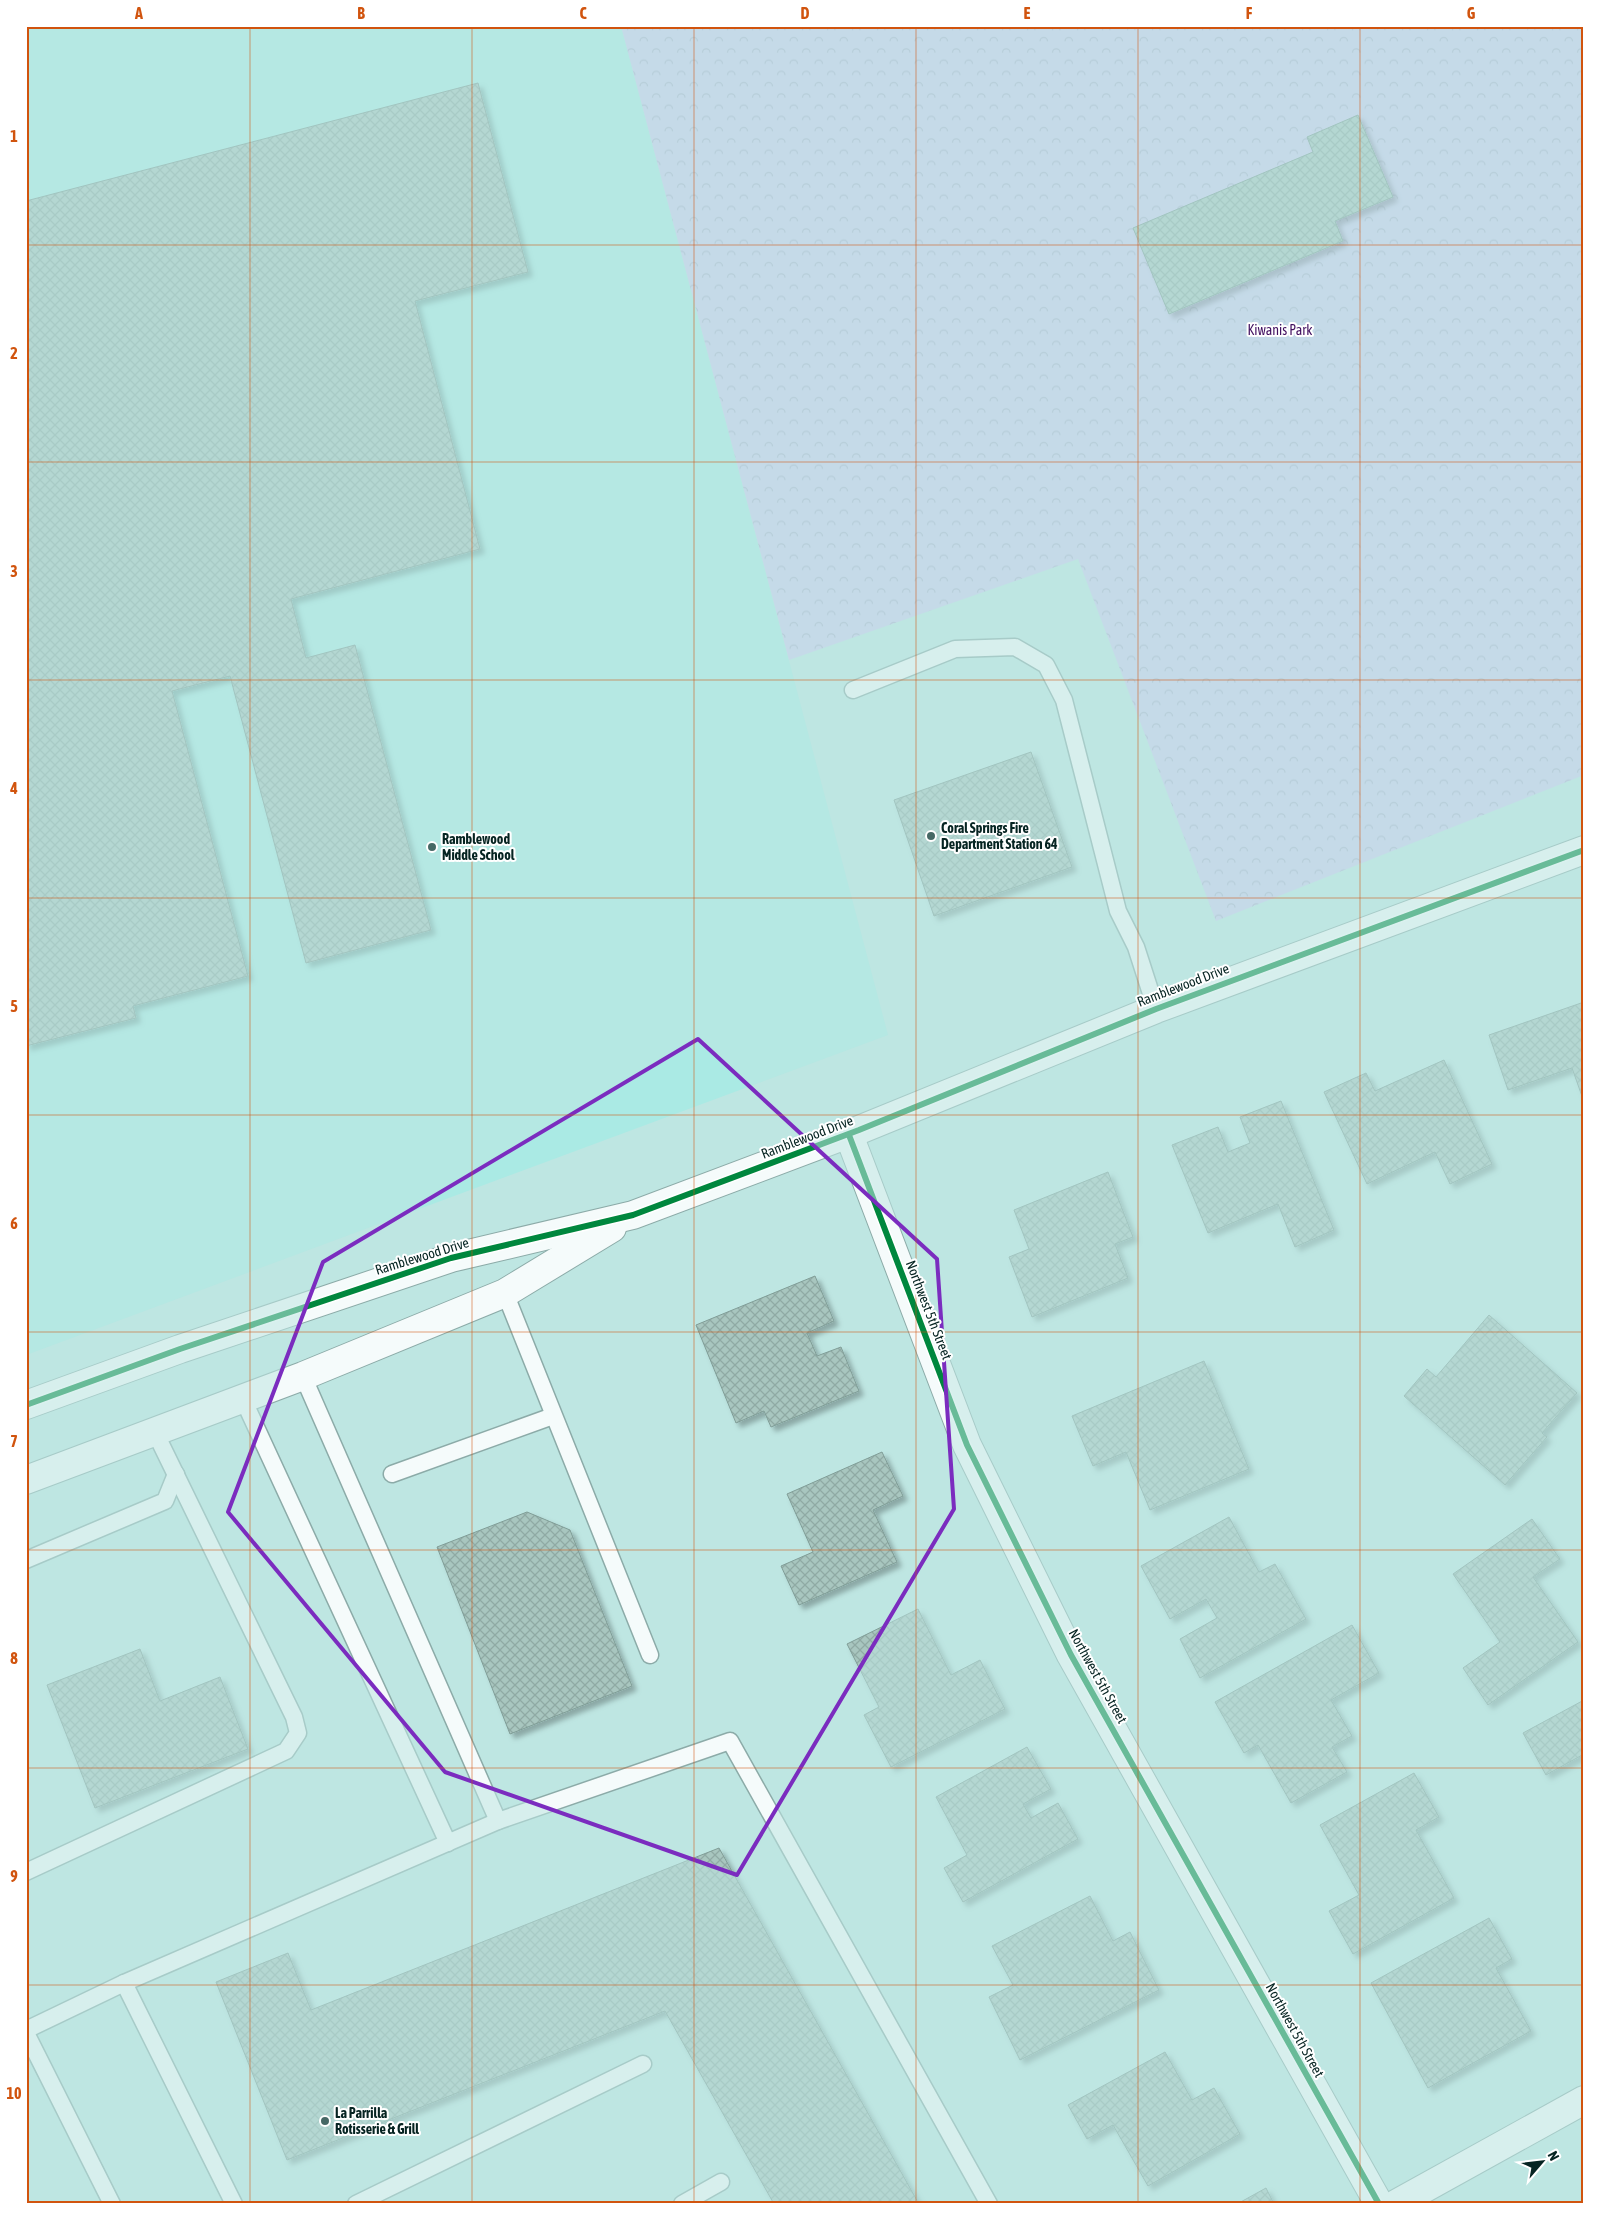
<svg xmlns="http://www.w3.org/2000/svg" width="1610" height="2230" font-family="'Asap Condensed',sans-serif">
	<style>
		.built { fill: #aaeae4 }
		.park { fill: url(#park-crowns) }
		.building { fill: url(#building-cross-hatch); stroke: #809d97; filter: url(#shadow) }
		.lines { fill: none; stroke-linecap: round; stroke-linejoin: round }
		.service-casing { stroke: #8caba8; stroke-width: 19 }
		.minor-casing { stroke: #8caba8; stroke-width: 30 }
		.tertiary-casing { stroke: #8caba8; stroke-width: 30 }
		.service { stroke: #f5fbfb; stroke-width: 16 }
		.minor { stroke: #f5fbfb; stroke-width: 28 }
		.tertiary { stroke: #f5fbfb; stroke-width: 28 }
		.cycleway-casing { stroke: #fff; stroke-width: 9 }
		.cycleway { stroke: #00873e; stroke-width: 6 }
		.marked { fill: none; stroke: #7b2cbf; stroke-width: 4; stroke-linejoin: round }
		.grid { fill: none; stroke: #d1540e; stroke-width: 1; stroke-opacity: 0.55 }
		.poi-dot { fill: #466865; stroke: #fff; stroke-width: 2 }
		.labels { text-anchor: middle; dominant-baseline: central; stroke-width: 4; stroke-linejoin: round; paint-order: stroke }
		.park-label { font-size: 14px; fill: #421060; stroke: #fff }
		.poi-label { font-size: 14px; font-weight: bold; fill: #062422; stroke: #fff; text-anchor: start }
		.street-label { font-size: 14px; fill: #062422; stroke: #fff }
		.neatline { fill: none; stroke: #d1540e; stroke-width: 2 }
		.grid-label { font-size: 16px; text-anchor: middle; font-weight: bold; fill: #d1540e }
	</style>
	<defs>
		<pattern id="park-crowns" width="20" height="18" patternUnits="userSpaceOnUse" patternTransform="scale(1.25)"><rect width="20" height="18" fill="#cecdf0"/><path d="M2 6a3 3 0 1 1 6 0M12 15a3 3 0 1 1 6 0" fill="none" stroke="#afb0ce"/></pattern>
		<pattern id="building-cross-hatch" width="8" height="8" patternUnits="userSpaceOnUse" patternTransform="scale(1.25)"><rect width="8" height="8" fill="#a8c6bf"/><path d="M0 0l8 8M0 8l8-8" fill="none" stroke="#8faaa4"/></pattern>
		<filter id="shadow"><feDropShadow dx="4.5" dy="4.5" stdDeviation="2.5" flood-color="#0004"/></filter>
	</defs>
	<rect width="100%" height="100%" fill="#bee6e2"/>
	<!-- built -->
	<polygon class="built" points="26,26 621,26 888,1035 26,1355"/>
	<!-- park -->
	<polygon class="park" points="621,26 1584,26 1584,775 1216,921 1078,559 789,660"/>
	<!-- building -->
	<g class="building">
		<polygon points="478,83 528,272 415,301 480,549 291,599 306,658 355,645 431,930 306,963 230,676 172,691 248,976 133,1006 136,1018 26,1046 26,201"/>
		<polygon points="1358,115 1393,197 1335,221 1343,241 1169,314 1133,228 1313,152 1307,137"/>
		<polygon points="1031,752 1072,867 934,916 894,800"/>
		<polygon points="1584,1002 1584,1102 1572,1068 1508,1090 1489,1035"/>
		<polygon points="1444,1060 1492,1164 1450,1184 1435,1152 1367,1184 1324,1092 1366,1073 1375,1091"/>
		<polygon points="1281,1101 1334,1230 1295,1247 1278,1204 1208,1233 1172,1145 1218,1127 1228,1152 1250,1143 1240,1117"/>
		<polygon points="1108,1172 1133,1237 1115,1244 1128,1278 1032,1317 1009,1257 1029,1249 1014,1210"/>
		<polygon points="815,1276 834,1321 807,1333 817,1356 841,1347 859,1391 771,1427 764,1411 736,1423 696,1325"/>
		<polygon points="1489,1315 1577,1393 1542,1433 1547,1437 1505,1485 1404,1396 1427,1369 1436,1377"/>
		<polygon points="1204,1361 1249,1469 1150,1510 1126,1452 1093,1466 1072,1416"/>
		<polygon points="882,1452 903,1496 873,1510 897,1562 799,1605 781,1566 813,1552 787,1494"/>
		<polygon points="527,1512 570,1530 632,1686 510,1734 437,1547"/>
		<polygon points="1229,1517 1259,1572 1275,1564 1306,1619 1200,1678 1180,1639 1217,1618 1206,1599 1170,1619 1141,1566"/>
		<polygon points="1532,1519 1560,1559 1533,1577 1578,1642 1488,1705 1463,1668 1500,1642 1453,1574"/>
		<polygon points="918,1609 951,1675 980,1660 1005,1709 891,1767 864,1715 879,1707 847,1644"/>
		<polygon points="1352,1625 1379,1673 1331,1700 1352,1736 1332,1747 1347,1772 1291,1803 1258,1745 1244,1753 1215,1702"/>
		<polygon points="140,1649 160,1701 220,1677 248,1749 95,1808 47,1685"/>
		<polygon points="1584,1700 1584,1754 1546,1775 1523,1733"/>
		<polygon points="1027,1747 1051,1789 1023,1804 1031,1818 1058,1803 1078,1839 963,1902 944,1868 967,1855 936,1797"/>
		<polygon points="1414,1773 1439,1817 1416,1830 1454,1898 1353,1954 1329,1911 1359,1895 1320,1825"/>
		<polygon points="719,1848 919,2204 774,2204 665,2011 287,2160 216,1982 288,1953 311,2010"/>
		<polygon points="1090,1896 1113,1941 1130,1932 1159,1990 1020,2060 989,1997 1013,1985 992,1946"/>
		<polygon points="1489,1918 1512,1959 1496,1968 1531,2031 1428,2088 1371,1983"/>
		<polygon points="1165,2052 1192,2100 1214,2088 1240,2134 1148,2186 1113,2125 1087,2139 1068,2105"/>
		<polygon points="1266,2188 1274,2204 1237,2204"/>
	</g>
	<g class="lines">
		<defs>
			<g id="service">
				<polyline points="853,690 955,649 1015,647 1046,665 1064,700 1118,911 1136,947 1156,1009"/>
				<polyline points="505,1293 650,1655"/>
				<polyline points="303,1376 498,1821"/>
				<polyline points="243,1399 448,1843"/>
				<polyline points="392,1474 553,1416"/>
				<polyline points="26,1560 165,1501 176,1474"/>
				<polyline points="26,1872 286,1751 298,1733 294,1717 155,1432"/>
				<polyline points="124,1983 234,2204"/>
				<polyline points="26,2030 124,1983 498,1821 730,1741 989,2204"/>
				<polyline points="26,2033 112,2204"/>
				<polyline points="356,2204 643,2064"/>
				<polyline points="682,2204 721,2182"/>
			</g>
			<g id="minor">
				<polyline points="849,1135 967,1445 1071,1655 1379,2204"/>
				<polyline points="1396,2204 1584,2100"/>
			</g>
			<g id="tertiary">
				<polyline points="26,1405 180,1349 451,1258 633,1215 859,1130 1156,1009 1584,850"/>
				<polyline points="26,1480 303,1376 505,1293 612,1228"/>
			</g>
		</defs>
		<!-- service casing -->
		<use href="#service" class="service-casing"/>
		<!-- minor casing -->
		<use href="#minor" class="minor-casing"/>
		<!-- tertiary casing -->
		<use href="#tertiary" class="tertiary-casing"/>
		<!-- service -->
		<use href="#service" class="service"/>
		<!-- minor -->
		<use href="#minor" class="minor"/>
		<!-- tertiary -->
		<use href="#tertiary" class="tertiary"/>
		<defs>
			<g id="cycleway">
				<polyline points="849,1135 967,1445 1071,1655 1379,2204"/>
				<polyline points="26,1405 180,1349 451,1258 633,1215 859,1130 1156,1009 1584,850"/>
			</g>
		</defs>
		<!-- cycleway casing -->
		<use href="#cycleway" class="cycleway-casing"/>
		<!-- cycleway -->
		<use href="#cycleway" class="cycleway"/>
	</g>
	<!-- marked area -->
	<path d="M0 0H1610V2230H0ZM698,1039L937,1259L954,1509L737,1875L445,1772L228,1512L323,1262Z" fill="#bee6e2" fill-opacity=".55" fill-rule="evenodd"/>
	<path class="marked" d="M698,1039L937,1259L954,1509L737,1875L445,1772L228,1512L323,1262Z"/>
	<!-- grid -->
	<path class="grid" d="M250,26V2204M472,26V2204M694,26V2204M916,26V2204M1138,26V2204M1360,26V2204M26,245H1584M26,462H1584M26,680H1584M26,898H1584M26,1115H1584M26,1332H1584M26,1550H1584M26,1768H1584M26,1985H1584"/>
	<!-- markers -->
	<g class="poi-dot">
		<circle cx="931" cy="836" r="5"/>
		<circle cx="432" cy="847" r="5"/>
		<circle cx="325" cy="2121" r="5"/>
	</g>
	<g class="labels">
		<!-- park labels -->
		<g class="park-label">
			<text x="1280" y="330">Kiwanis Park</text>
		</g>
		<!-- poi labels -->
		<g class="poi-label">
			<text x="941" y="828">Coral Springs Fire<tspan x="941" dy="16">Department Station 64</tspan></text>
			<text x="442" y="839">Ramblewood<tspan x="442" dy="16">Middle School</tspan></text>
			<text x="335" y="2113">La Parrilla<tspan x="335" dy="16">Rotisserie &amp; Grill</tspan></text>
		</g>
		<!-- street labels -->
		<g class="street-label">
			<text transform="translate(1183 985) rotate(-21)">Ramblewood Drive</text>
			<text transform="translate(807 1137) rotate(-21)">Ramblewood Drive</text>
			<text transform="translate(422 1256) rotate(-17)">Ramblewood Drive</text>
			<text transform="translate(929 1310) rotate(69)">Northwest 5th Street</text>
			<text transform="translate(1098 1676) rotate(61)">Northwest 5th Street</text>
			<text transform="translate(1295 2030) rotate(61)">Northwest 5th Street</text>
		</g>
	</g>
	<!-- border -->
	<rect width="1610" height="2230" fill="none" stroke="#ffffff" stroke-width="55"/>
	<!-- north arrow -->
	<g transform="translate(1542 2162) rotate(62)" stroke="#ffffff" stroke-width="4" paint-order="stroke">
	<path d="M0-4L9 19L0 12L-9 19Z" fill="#062422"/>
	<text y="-8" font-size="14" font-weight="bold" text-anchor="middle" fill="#062422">N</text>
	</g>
	<rect x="28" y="28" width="1554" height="2174" class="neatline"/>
	<g class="grid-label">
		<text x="139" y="19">A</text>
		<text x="361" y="19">B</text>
		<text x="583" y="19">C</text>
		<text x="805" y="19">D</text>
		<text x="1027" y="19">E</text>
		<text x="1249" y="19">F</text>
		<text x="1471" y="19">G</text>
		<text x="14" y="142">1</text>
		<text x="14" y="359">2</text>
		<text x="14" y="577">3</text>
		<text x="14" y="794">4</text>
		<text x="14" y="1012">5</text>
		<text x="14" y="1229">6</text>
		<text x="14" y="1447">7</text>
		<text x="14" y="1664">8</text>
		<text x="14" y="1882">9</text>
		<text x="14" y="2099">10</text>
	</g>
</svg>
